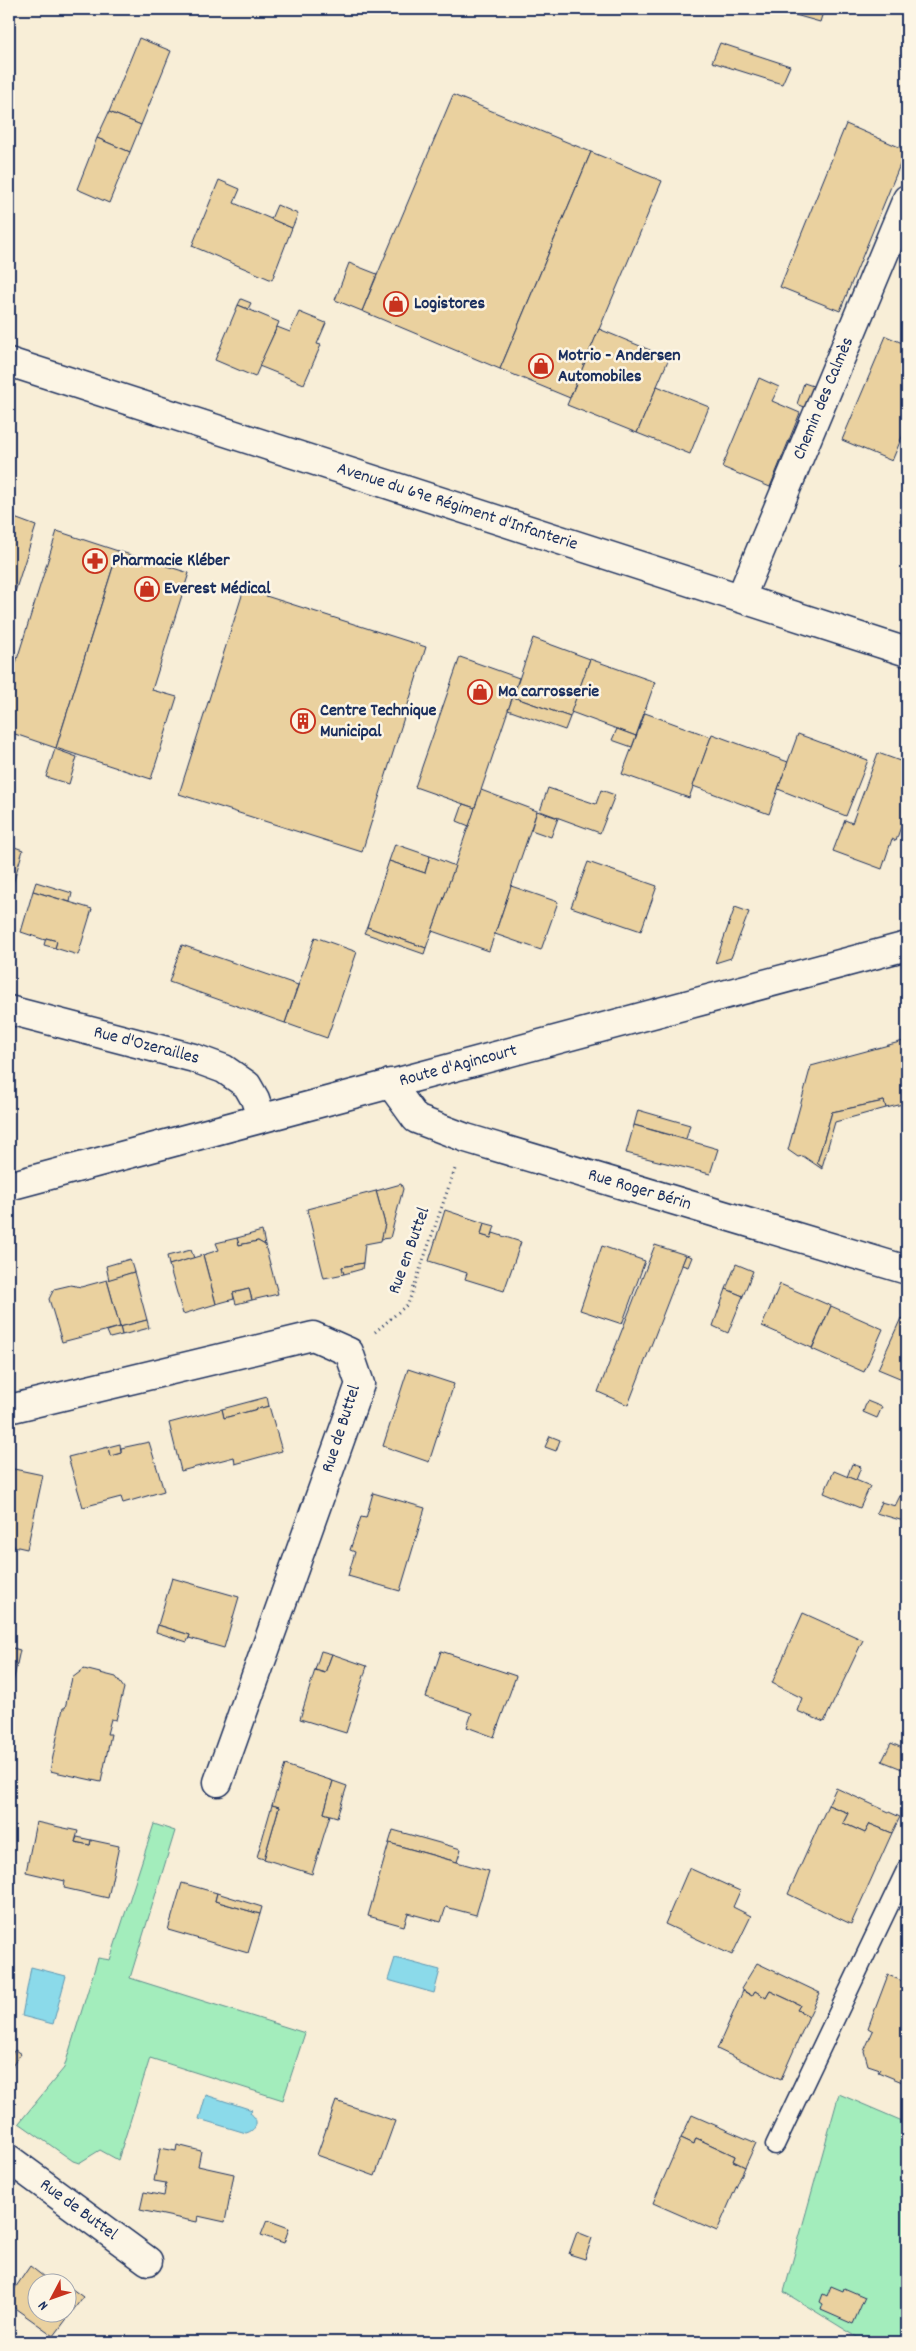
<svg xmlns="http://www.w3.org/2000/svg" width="916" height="2351" font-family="Dekko,sans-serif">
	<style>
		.green { fill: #a3edbc; stroke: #5f8e8d }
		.water { fill: #8bdaea; stroke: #5e96b2 }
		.building { fill: #ead19f; stroke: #1b2f5e }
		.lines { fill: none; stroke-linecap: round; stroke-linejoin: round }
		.service-casing { stroke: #1b2f5e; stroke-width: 21 }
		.minor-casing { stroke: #1b2f5e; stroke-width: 31 }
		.tertiary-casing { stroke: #1b2f5e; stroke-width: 31 }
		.path { stroke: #1b2f5e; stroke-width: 3; stroke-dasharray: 1 4; stroke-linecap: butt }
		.service { stroke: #fcf5e5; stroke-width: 18 }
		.minor { stroke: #fcf5e5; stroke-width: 28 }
		.tertiary { stroke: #fcf5e5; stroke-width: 28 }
		.labels { text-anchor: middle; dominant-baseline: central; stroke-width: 5; stroke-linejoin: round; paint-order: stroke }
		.poi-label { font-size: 18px; font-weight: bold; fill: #1b2f5e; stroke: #fcf5e5; text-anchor: start }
		.street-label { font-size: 18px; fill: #1b2f5e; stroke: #fcf5e5 }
	</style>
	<rect width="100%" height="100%" fill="#f8eed7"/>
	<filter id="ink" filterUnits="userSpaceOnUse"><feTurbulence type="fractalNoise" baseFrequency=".02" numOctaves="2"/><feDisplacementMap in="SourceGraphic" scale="10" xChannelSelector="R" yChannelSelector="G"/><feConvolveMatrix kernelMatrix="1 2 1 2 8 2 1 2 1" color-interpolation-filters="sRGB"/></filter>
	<g filter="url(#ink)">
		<!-- green -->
		<g class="green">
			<polygon points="154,1824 175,1831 130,1978 305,2033 283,2100 150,2058 118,2160 100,2150 79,2163 73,2161 19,2123 64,2068 98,1958 110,1960"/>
			<polygon points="839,2094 907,2123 907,2342 865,2342 784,2292"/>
		</g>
		<!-- water -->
		<g class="water">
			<polygon points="395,1958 440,1970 434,1993 388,1980"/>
			<polygon points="31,1967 66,1976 53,2024 22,2016"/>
			<path d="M206,2095L252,2110L250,2113C260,2120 257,2130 246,2133L199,2119Z"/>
		</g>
		<!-- building -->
		<g class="building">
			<polygon points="774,9 824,9 820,22"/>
			<polygon points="139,38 171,51 141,125 109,112"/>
			<polygon points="720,43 790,66 782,84 712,62"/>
			<polygon points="453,95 591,152 500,369 362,311"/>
			<polygon points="109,112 141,125 130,152 97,138"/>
			<polygon points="846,124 906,150 840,311 780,287"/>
			<polygon points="97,138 130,152 109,203 77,189"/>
			<polygon points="591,152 662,181 570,398 500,369"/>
			<polygon points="219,180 240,189 234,203 292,228 272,280 192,246"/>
			<polygon points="277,205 298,214 292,228 271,219"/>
			<polygon points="349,263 377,274 362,311 335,300"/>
			<polygon points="241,299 251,303 248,309 238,305"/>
			<polygon points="238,305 279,322 255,377 215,360"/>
			<polygon points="299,312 326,323 317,344 321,345 304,384 259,366 277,327 290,332"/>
			<polygon points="599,329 669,358 637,433 567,405"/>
			<polygon points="886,336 907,345 907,425 892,461 842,440"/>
			<polygon points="759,378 779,387 772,401 800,413 770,487 722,467"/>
			<polygon points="804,383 816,387 807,408 797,404"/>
			<polygon points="657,386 709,407 690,454 637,433"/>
			<polygon points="907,503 907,524 900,521"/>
			<polygon points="9,516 36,526 9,611"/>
			<polygon points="57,531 118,551 56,748 9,732 9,685"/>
			<polygon points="118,551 189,573 152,690 177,697 151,779 56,748"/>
			<polygon points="244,589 426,647 362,852 179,794"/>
			<polygon points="533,638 590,659 570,717 513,697"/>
			<polygon points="460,657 519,678 475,808 415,787"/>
			<polygon points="590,659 655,682 636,736 571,712"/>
			<polygon points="513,697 570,717 565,730 508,710"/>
			<polygon points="645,713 711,737 689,798 622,774"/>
			<polygon points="617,729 636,736 632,747 612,740"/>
			<polygon points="712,734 788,762 769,814 693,786"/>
			<polygon points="798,734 868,760 846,816 778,789"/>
			<polygon points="55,749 77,757 69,784 46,777"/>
			<polygon points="878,753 900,761 902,756 907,758 907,809 896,841 892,839 882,869 833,851 845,820 852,823"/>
			<polygon points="548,788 596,804 601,790 615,795 600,833 540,811"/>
			<polygon points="481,790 537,811 489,951 432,931"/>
			<polygon points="463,804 475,808 469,826 457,821"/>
			<polygon points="537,811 558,818 551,837 531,830"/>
			<polygon points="395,844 430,856 425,873 389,861"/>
			<polygon points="9,845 23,850 9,897"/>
			<polygon points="430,856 455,866 426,948 367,927 389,861 425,873"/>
			<polygon points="588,862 657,886 641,931 571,907"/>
			<polygon points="36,882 72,893 70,902 33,891"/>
			<polygon points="511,886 558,902 541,950 495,934"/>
			<polygon points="33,891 92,909 78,955 55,948 57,941 46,938 45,940 21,932"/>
			<polygon points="735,907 749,912 731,958 715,963"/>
			<polygon points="367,927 426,948 424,954 364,933"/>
			<polygon points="315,937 357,952 327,1038 285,1023"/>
			<polygon points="46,938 57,941 55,948 44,945"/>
			<polygon points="182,945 298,985 285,1023 169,982"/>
			<polygon points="907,1040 907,1103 886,1108 884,1101 832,1112 817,1163 822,1167 822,1169 803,1156 798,1157 788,1150 811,1066"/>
			<polygon points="884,1101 886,1108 835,1122 822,1167 817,1163 832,1112"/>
			<polygon points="638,1110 690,1125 686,1139 634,1125"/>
			<polygon points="634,1125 718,1149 710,1174 626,1153"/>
			<polygon points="401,1184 403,1189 390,1238 381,1239 385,1224 376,1191"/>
			<polygon points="376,1191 385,1224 381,1241 365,1244 363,1263 342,1267 344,1274 324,1278 307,1209"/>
			<polygon points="445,1210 484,1223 481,1235 491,1238 493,1233 521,1242 504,1291 465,1279 467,1273 429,1261"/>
			<polygon points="484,1223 495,1226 491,1238 481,1235"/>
			<polygon points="262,1231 265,1245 258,1241 239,1245 237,1238"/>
			<polygon points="237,1238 239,1245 258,1241 265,1245 278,1294 252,1300 249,1289 233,1293 234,1299 216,1304 203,1255 219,1250 216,1243"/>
			<polygon points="655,1245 686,1255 628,1405 598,1392"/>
			<polygon points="602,1246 645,1261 622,1324 580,1310"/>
			<polygon points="191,1250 194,1258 169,1265 167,1256"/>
			<polygon points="203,1255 216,1304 183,1314 169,1265"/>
			<polygon points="686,1255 692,1257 688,1267 682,1265"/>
			<polygon points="130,1259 134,1272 109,1280 106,1266"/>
			<polygon points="363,1263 362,1269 344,1274 342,1267"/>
			<polygon points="736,1264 753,1271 743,1296 726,1289"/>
			<polygon points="134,1272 147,1320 120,1327 107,1280"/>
			<polygon points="107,1280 120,1327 62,1342 49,1299 54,1289 71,1285 81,1287"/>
			<polygon points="780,1284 831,1306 812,1348 762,1326"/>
			<polygon points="249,1289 252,1300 236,1304 233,1293"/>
			<polygon points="726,1289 743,1296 728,1333 713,1326"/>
			<polygon points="831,1306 883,1329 864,1372 812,1349"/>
			<polygon points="901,1318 907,1321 907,1381 878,1369"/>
			<polygon points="147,1320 149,1328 122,1335 120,1327"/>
			<polygon points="120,1327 122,1335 110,1338 107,1331"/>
			<polygon points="408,1369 454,1384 429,1462 383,1446"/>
			<polygon points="267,1397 269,1406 224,1418 222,1409"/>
			<polygon points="867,1401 882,1407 877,1418 863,1412"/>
			<polygon points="269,1406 282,1451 235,1464 234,1457 181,1471 169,1423 222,1409 224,1418"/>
			<polygon points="550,1436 560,1440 556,1451 545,1447"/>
			<polygon points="149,1442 164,1491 123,1503 121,1497 83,1507 68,1457 108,1447 110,1456 121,1453 121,1448"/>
			<polygon points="120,1444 121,1453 110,1456 108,1447"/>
			<polygon points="852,1464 861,1467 856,1480 847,1477"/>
			<polygon points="9,1468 43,1475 27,1549 9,1545"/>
			<polygon points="834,1471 870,1486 860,1508 824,1493"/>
			<polygon points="373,1493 425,1508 400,1591 348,1576 355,1552 350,1550 361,1517 366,1518"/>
			<polygon points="900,1496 907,1498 907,1522 876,1513 881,1502 895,1506"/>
			<polygon points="172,1578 239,1597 224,1648 189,1638 190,1635 158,1625"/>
			<polygon points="803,1613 863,1640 824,1722 797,1711 802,1698 772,1683"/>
			<polygon points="158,1625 190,1635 187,1642 156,1632"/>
			<polygon points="9,1647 20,1650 9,1701"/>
			<polygon points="321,1651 332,1654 325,1673 315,1670"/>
			<polygon points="441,1651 516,1676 494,1737 467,1727 472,1713 426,1697"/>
			<polygon points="332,1654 367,1666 346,1733 300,1719 315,1670 325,1673"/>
			<polygon points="84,1669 116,1677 124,1688 116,1720 111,1719 107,1734 111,1734 101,1782 50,1771 63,1708 65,1708 72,1678"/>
			<polygon points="891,1743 907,1750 907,1771 882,1761"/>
			<polygon points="285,1765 333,1781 324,1813 330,1815 312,1874 264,1859 279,1807 272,1805"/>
			<polygon points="333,1781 347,1786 337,1817 324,1813"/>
			<polygon points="836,1788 900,1817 892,1833 870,1824 865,1833 843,1823 848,1813 828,1805"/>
			<polygon points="272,1805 279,1807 264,1859 257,1857"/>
			<polygon points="828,1805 848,1813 843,1823 865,1833 870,1824 892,1833 851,1924 788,1894"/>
			<polygon points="36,1822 78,1831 75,1842 90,1845 91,1840 119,1846 108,1898 64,1888 65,1881 26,1872"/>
			<polygon points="393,1830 461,1849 457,1862 389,1843"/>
			<polygon points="77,1837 91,1840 90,1845 75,1842"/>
			<polygon points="389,1843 489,1871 476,1915 446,1907 441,1922 408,1913 404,1926 368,1916"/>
			<polygon points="689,1868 740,1891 733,1907 751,1916 732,1955 665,1924"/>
			<polygon points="182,1883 217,1893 215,1901 260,1914 248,1953 168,1930"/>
			<polygon points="217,1893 262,1907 260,1914 215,1901"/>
			<polygon points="757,1963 820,1993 809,2016 797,2010 800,2005 770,1991 766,1998 755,1991 752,1996 741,1989"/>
			<polygon points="907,1966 907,2084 878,2072 880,2069 868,2065 864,2051 873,2031 868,2028 888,1975 902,1981"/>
			<polygon points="743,1991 752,1996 755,1991 766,1998 770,1991 800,2005 797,2010 809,2016 781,2079 717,2049"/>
			<polygon points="15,2050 21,2054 9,2070 9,2057"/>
			<polygon points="336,2101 395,2121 375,2176 317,2155"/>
			<polygon points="692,2115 756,2143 745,2167 733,2161 735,2156 696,2138 694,2144 681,2138"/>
			<polygon points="681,2138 694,2144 696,2138 735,2156 733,2161 745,2167 717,2231 653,2203"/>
			<polygon points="177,2145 201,2151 198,2166 234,2174 225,2222 198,2216 197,2222 140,2210 144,2192 164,2196 166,2183 154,2181 160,2148 176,2151"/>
			<polygon points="267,2220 289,2228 284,2243 261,2235"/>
			<polygon points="577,2232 592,2238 585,2259 569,2254"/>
			<polygon points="30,2266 53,2284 38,2284 38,2314 68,2314 68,2286 83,2297 54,2336 9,2304 9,2297"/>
			<polygon points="831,2286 843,2291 844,2288 865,2297 853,2324 821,2310 823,2304 820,2302 823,2294 827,2296"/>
		</g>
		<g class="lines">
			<defs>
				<polyline id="service" points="775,2145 907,1868"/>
				<g id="minor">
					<path id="s1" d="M741,597L907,199"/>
					<path id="s2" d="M9,1010L194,1058L224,1069L247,1085L255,1099L261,1117"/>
					<path id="s3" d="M390,1083L416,1119L466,1138L907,1270"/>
					<polyline points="9,1409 313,1336 349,1352 360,1384 218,1782"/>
					<path id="s4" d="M9,2159L148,2261"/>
				</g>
				<g id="tertiary">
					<path id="s5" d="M9,362L907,652"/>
					<path id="s6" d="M9,1186L907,946"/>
				</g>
			</defs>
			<!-- service casing -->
			<use href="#service" class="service-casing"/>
			<!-- minor casing -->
			<use href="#minor" class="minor-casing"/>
			<!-- tertiary casing -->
			<use href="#tertiary" class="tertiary-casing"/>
			<!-- path -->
			<polyline class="path" points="375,1332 408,1304 455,1169"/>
			<!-- service -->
			<use href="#service" class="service"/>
			<!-- minor -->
			<use href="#minor" class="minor"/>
			<!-- tertiary -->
			<use href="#tertiary" class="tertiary"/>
		</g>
	</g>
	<!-- icons -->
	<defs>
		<symbol id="shop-ring" viewBox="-11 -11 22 22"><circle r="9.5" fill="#fcf5e5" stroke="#c8321e" stroke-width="1.5"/><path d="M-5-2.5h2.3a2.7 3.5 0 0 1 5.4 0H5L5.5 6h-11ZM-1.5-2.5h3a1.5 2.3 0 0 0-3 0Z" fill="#c8321e"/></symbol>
		<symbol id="pharmacy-ring" viewBox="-11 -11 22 22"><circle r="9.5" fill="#fcf5e5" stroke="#c8321e" stroke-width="1.5"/><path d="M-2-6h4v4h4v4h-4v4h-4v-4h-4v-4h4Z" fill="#c8321e"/></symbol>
		<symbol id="building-ring" viewBox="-11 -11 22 22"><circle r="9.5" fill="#fcf5e5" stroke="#c8321e" stroke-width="1.5"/><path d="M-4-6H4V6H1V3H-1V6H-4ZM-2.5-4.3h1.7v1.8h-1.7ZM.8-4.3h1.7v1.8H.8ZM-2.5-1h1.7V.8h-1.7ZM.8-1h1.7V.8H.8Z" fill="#c8321e"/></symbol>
	</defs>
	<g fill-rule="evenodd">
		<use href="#shop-ring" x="382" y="290" width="28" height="28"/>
		<use href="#shop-ring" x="527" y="352" width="28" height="28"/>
		<use href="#pharmacy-ring" x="81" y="547" width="28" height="28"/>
		<use href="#shop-ring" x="133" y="575" width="28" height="28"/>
		<use href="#shop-ring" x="466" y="678" width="28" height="28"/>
		<use href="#building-ring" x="289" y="707" width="28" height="28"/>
	</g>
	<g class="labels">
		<!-- poi labels -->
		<g class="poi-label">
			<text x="414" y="304">Logistores</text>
			<text x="558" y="356">Motrio - Andersen<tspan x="558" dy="21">Automobiles</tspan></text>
			<text x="112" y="561">Pharmacie Kléber</text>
			<text x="164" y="589">Everest Médical</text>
			<text x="498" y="692">Ma carrosserie</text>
			<text x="320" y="711">Centre Technique<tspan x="320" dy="21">Municipal</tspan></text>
		</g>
		<!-- street labels -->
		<g class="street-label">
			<text stroke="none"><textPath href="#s1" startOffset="215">Chemin des Calmès</textPath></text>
			<text stroke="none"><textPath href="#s5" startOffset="471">Avenue du 69e Régiment d'Infanterie</textPath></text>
			<text stroke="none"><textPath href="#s2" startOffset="142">Rue d'Ozerailles</textPath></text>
			<text stroke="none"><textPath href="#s6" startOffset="465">Route d'Agincourt</textPath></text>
			<text stroke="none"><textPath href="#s3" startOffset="279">Rue Roger Bérin</textPath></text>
			<text transform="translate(410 1251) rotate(-70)">Rue en Buttel</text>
			<text transform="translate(342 1429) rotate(-72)">Rue de Buttel</text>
			<text stroke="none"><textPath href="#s4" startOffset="86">Rue de Buttel</textPath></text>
		</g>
	</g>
	<!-- margin -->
	<rect width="916" height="2351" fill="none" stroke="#fcf5e5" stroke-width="30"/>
	<rect x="15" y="15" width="886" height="2321" fill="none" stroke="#1b2f5e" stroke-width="2" filter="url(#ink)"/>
	<!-- north arrow -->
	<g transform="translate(52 2298) rotate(229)"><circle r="24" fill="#fcf5e5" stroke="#a2a6af"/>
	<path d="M0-4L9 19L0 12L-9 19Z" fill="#c8321e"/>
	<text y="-8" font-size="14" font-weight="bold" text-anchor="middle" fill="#1b2f5e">N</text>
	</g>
</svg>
